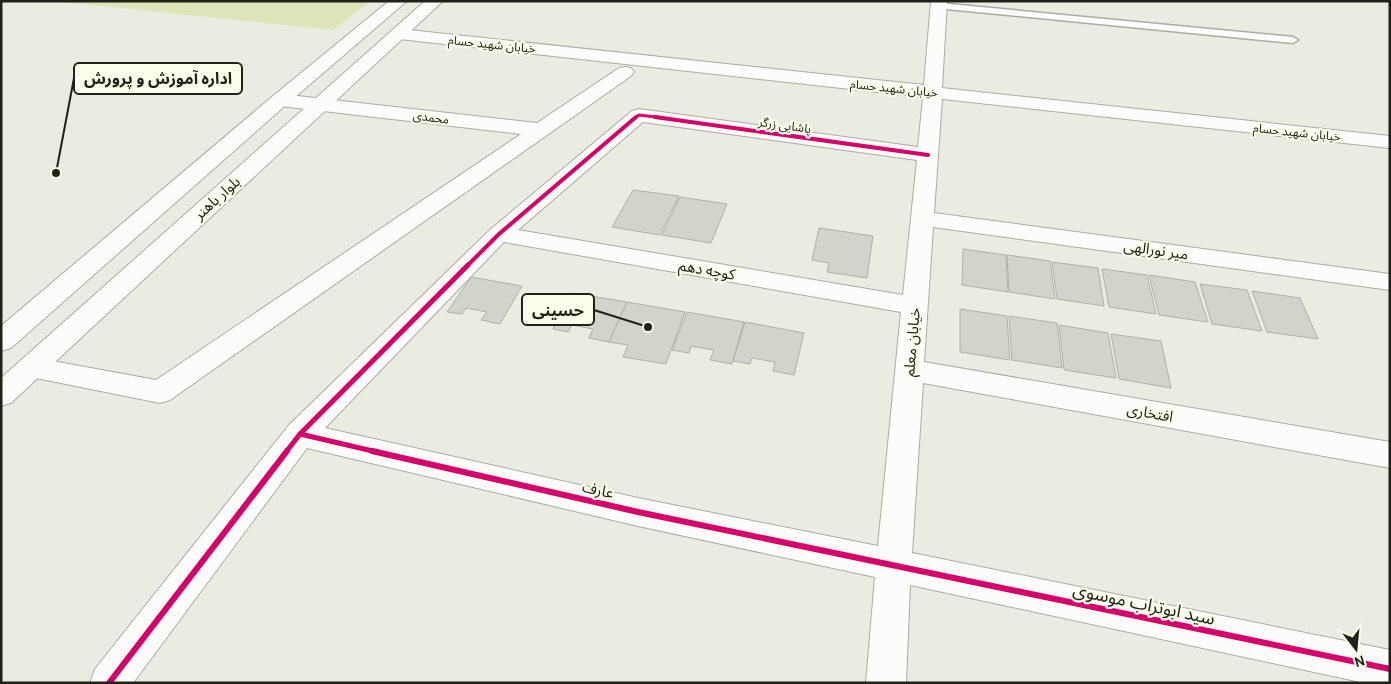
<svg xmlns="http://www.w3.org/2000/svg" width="1391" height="684" font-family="Cabin,'Noto Sans Arabic',sans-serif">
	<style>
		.green { fill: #dee4b8 }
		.building { fill: #d2d3cb; stroke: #afb1a9 }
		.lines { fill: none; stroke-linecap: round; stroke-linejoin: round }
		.service-casing { stroke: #aaaba3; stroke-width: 3 }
		.minor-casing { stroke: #aaaba3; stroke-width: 2 }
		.tertiary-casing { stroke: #aaaba3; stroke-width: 2 }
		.service { fill: #fcfcfb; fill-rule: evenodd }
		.minor { fill: #fcfcfb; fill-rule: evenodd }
		.tertiary { fill: #fcfcfb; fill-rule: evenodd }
		.cycleway-far3-casing { stroke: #fbfeea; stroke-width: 5 }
		.cycleway-far2-casing { stroke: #fbfeea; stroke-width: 6 }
		.cycleway-far1-casing { stroke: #fbfeea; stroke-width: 8 }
		.cycleway-casing { stroke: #fbfeea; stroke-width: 9 }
		.cycleway-far3 { stroke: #d6006c; stroke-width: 3 }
		.cycleway-far2 { stroke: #d6006c; stroke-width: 4 }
		.cycleway-far1 { stroke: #d6006c; stroke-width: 5 }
		.cycleway { stroke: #d6006c; stroke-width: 6 }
		.labels { text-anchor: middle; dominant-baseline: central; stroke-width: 4.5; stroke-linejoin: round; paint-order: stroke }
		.far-street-label { font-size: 12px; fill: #202119; stroke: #fbfeea }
		.street-label { font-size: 15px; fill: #202119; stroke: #fbfeea }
		.near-street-label { font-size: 18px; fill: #202119; stroke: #fbfeea }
		.leader { fill: none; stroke: #202119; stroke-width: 2 }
		.callout-dot { fill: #202119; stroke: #fbfeea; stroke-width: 2 }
		.callout { fill: #fbfeea; stroke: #202119; stroke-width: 2 }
		.callout-label { font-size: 16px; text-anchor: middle; font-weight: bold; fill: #202119 }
	</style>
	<rect width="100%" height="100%" fill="#eaece2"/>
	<!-- green -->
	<polygon class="green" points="52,1 370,1 333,30"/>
	<!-- building -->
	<g class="building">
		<polygon points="633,190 679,196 660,235 612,227"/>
		<polygon points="680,197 727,204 711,243 662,235"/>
		<polygon points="819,228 873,236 867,278 827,272 829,263 812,260"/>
		<polygon points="963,249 1006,255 1008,292 962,285"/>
		<polygon points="1007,255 1050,261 1055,299 1009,292"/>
		<polygon points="1052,262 1098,268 1104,306 1057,299"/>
		<polygon points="1102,269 1147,275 1156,314 1109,307"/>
		<polygon points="1149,275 1195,282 1208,322 1159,315"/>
		<polygon points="471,277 522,286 500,324 481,320 487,312 466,308 462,314 447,312"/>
		<polygon points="1200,284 1247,290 1262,331 1212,324"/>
		<polygon points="1252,291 1300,298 1318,339 1267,332"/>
		<polygon points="573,293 627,302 609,342 589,338 593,329 572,325 568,332 553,329"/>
		<polygon points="627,302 685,312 666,364 623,357 628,345 609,342"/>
		<polygon points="960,309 1007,316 1010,360 960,352"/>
		<polygon points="687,312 744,322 732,364 710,360 714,350 691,346 689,353 672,350"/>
		<polygon points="1009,316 1057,323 1062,368 1012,360"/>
		<polygon points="745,322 804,333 794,375 773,371 775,362 752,358 750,364 733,361"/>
		<polygon points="1059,325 1108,333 1116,378 1064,370"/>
		<polygon points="1111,334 1161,341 1171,388 1119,379"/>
	</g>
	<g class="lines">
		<defs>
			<polygon id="service" points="939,3 1293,37 1298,40 1293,43 936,8 936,4"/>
			<g id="minor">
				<path d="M931,1H947L942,88L1390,136V148L942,99L934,213L1390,274V290L933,227L924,362L1390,442V468L923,383L912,553L1390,650V683H1365L910,585L906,683H866L875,577L638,526L307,448L133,683H90L95,669L289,425L491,229L632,111L639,109L918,147L923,97L399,39L393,38L391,34L393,30L399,29L924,85ZM643,122L917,160L903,295L518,230ZM504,242L901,312L878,546L638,498L325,428Z"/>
				<polygon points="625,67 631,68 634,72 631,76 170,400 160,403 31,377 21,374 17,367 21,360 31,357 156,380 521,134 280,106 273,104 270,100 273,96 280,94 537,123 619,68"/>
			</g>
			<g id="tertiary">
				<polygon points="389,1 407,1 287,104 11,348 1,351 1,326 273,96"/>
				<polygon points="425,1 443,1 11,403 1,406 1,378"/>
			</g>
		</defs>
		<!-- service casing -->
		<use href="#service" class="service-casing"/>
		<!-- minor casing -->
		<use href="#minor" class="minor-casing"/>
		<!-- tertiary casing -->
		<use href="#tertiary" class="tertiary-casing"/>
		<!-- service -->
		<use href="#service" class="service"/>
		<!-- minor -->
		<use href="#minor" class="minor"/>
		<!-- tertiary -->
		<use href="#tertiary" class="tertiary"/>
		<defs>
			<polyline id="cycleway-far3" points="635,118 639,115 664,118"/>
			<g id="cycleway-far2">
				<polyline points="655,117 928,155"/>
				<polyline points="467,266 499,234 636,117"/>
			</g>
			<g id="cycleway-far1">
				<polyline points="300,434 377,452"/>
				<polyline points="286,452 300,434 468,265"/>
			</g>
			<g id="cycleway">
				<polyline points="372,451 638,512 1390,669"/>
				<polyline points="109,683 287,451"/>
			</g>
		</defs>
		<!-- cycleway-far3 casing -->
		<use href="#cycleway-far3" class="cycleway-far3-casing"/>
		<!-- cycleway-far2 casing -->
		<use href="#cycleway-far2" class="cycleway-far2-casing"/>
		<!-- cycleway-far1 casing -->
		<use href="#cycleway-far1" class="cycleway-far1-casing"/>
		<!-- cycleway casing -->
		<use href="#cycleway" class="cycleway-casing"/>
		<!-- cycleway-far3 -->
		<use href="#cycleway-far3" class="cycleway-far3"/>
		<!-- cycleway-far2 -->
		<use href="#cycleway-far2" class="cycleway-far2"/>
		<!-- cycleway-far1 -->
		<use href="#cycleway-far1" class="cycleway-far1"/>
		<!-- cycleway -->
		<use href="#cycleway" class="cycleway"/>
	</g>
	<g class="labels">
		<!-- far-street labels -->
		<g class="far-street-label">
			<text transform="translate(492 44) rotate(6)">خیابان شهید حسام</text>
			<text transform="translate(894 88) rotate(6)">خیابان شهید حسام</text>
			<text transform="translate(431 117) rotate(7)">محمدی</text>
			<text transform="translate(785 125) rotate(8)">پاشایی زرگر</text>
			<text transform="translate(1297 132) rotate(6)">خیابان شهید حسام</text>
		</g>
		<!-- street labels -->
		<g class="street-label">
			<text transform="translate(217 198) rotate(-42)">بلوار باهنر</text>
			<text transform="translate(1156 250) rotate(8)">میر نورالهی</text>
			<text transform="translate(707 270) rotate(10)">کوچه دهم</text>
			<text transform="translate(912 342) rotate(-85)">خیابان معلم</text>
			<text transform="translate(1150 413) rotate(10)">افتخاری</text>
			<text transform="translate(598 490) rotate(13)">عارف</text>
		</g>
		<!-- near-street labels -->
		<g class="near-street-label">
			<text transform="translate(1144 604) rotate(12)">سید ابوتراب موسوی</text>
		</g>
	</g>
	<!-- callouts -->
	<path class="leader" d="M56 173L74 78M648 327L594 310"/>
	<g class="callout-dot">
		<circle cx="56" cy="173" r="5"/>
		<circle cx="648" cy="327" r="5"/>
	</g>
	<g class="callout">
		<rect x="74" y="63" width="168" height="31" rx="5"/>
		<rect x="522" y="294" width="72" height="31" rx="5"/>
	</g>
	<g class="callout-label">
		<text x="158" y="84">اداره آموزش و پرورش</text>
		<text x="558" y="316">حسینی</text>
	</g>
	<!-- border -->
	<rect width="1391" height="684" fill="none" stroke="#202119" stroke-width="5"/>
	<!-- north arrow -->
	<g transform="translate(1356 649) rotate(164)" stroke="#fbfeea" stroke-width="4" paint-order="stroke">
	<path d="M0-4L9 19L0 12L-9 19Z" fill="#202119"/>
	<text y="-8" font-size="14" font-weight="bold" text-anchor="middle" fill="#202119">N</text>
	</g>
</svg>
